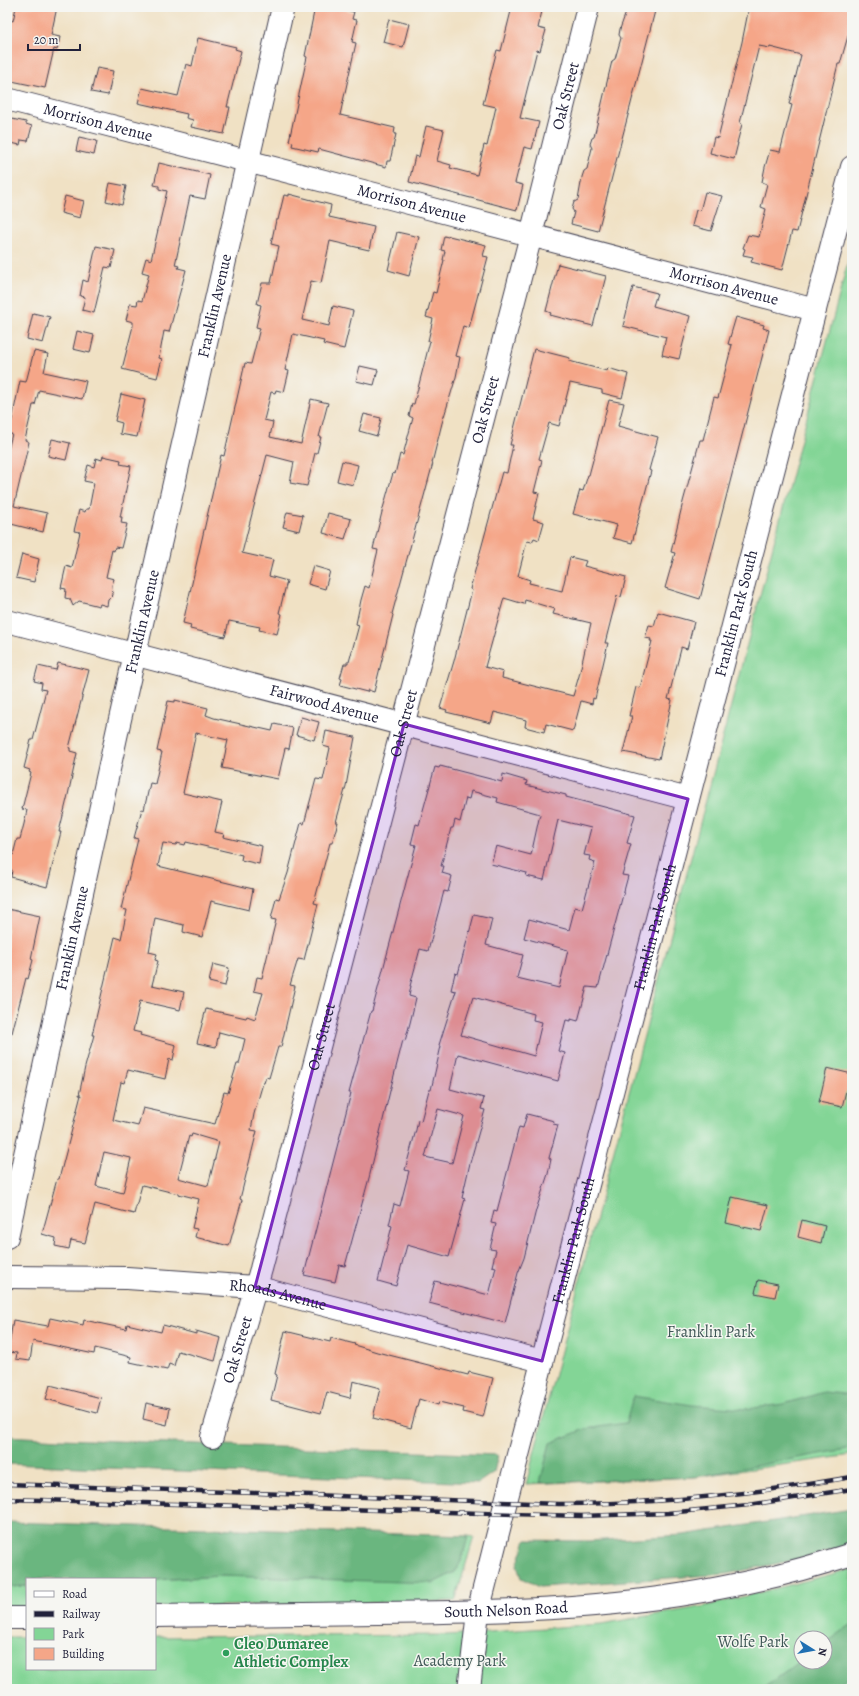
<svg xmlns="http://www.w3.org/2000/svg" width="859" height="1696" font-family="Alegreya,serif">
	<style>
		.green { fill: #83d596; stroke: #527c68; fill-rule: evenodd }
		.forest { fill: #6ab67f; stroke: #466c5d }
		.building { fill: #f5a688; fill-rule: evenodd }
		.lines { fill: none; stroke-linecap: round; stroke-linejoin: round }
		.minor-casing { stroke: #413f50; stroke-width: 24 }
		.major-casing { stroke: #413f50; stroke-width: 24 }
		.minor { stroke: #fff; stroke-width: 22 }
		.major { stroke: #fff; stroke-width: 22 }
		.rail-casing { stroke: #22223b; stroke-width: 4.5 }
		.rail { stroke: #f6f6f2; stroke-width: 3; stroke-dasharray: 9; stroke-linecap: butt }
		.marked { fill: #7b2cbf; fill-opacity: 0.2; stroke: #7b2cbf; stroke-width: 3; stroke-linejoin: round }
		.leisure-dot { fill: #2e9e5b; stroke: #f6f6f2; stroke-width: 1.5 }
		.labels { text-anchor: middle; dominant-baseline: central; stroke-width: 3; stroke-linejoin: round; paint-order: stroke }
		.street-label { font-size: 16px; fill: #22223b; stroke: #f6f6f2 }
		.park-label { font-size: 16px; fill: #3f5856; stroke: #f6f6f2 }
		.leisure-label { font-size: 16px; font-weight: bold; fill: #27864d; stroke: #f6f6f2; text-anchor: start }
	</style>
	<rect width="100%" height="100%" fill="#f6f6f2"/>
	<filter id="ink" filterUnits="userSpaceOnUse"><feTurbulence type="fractalNoise" baseFrequency=".025" numOctaves="2"/><feDisplacementMap in="SourceGraphic" scale="8" xChannelSelector="R" yChannelSelector="G"/><feConvolveMatrix kernelMatrix="1 2 1 2 8 2 1 2 1" color-interpolation-filters="sRGB"/></filter>
	<filter id="wash" filterUnits="userSpaceOnUse"><feTurbulence type="fractalNoise" baseFrequency=".012" numOctaves="4" result="noise"/><feDisplacementMap in="SourceGraphic" scale="16" xChannelSelector="R" yChannelSelector="G"/><feGaussianBlur stdDeviation="0.9" result="paint"/><feColorMatrix in="noise" values="0 0 0 0 0 0 0 0 0 0 0 0 0 0 0 0 0 1.4 0 .05"/><feComposite in="paint" operator="in"/></filter>
	<g filter="url(#wash)">
		<rect width="100%" height="100%" fill="#f0e1c4"/>
		<!-- green -->
		<g class="green">
			<polygon points="852,246 852,1455 695,1477 526,1484"/>
			<polygon points="468,1536 474,1537 455,1601 155,1607 155,1580 220,1576 455,1572 462,1559"/>
			<path d="M852,1569V1689H7V1637H27V1669H155V1637L447,1635L601,1624L706,1606ZM801,1638H825V1662H801Z"/>
			<polygon points="27,1586 27,1609 7,1609 7,1587"/>
		</g>
		<!-- forest -->
		<g class="forest">
			<polygon points="824,1392 852,1395 852,1448 695,1477 540,1483 550,1443 585,1429 626,1423 633,1396 692,1405 745,1409 784,1404"/>
			<polygon points="7,1436 61,1439 498,1455 494,1472 478,1483 7,1464"/>
			<polygon points="852,1509 852,1545 809,1557 726,1574 540,1587 521,1578 517,1566 526,1540 588,1541 683,1535"/>
			<polygon points="7,1522 468,1536 462,1559 455,1572 433,1583 220,1576 155,1580 27,1579 27,1586 7,1587"/>
			<polygon points="852,1624 852,1674 830,1689 762,1689 801,1661 825,1662 825,1644"/>
		</g>
		<g id="blocks">
			<!-- building -->
			<g class="building">
				<polygon points="16,7 57,7 51,35 60,37 57,50 54,49 45,88 7,80 7,19 13,21"/>
				<polygon points="315,7 334,7 354,12 352,19 357,20 352,42 356,43 340,115 395,128 394,134 396,134 390,161 387,161 386,167 319,149 318,152 292,146 293,142 289,141 307,57 305,56"/>
				<polygon points="512,7 543,7 538,28 546,30 540,51 537,50 520,118 539,122 532,149 524,147 515,183 523,185 517,210 409,182 415,156 419,157 426,126 444,130 437,161 451,165 450,168 477,175 484,145 487,146 496,107 483,104 497,50 501,51"/>
				<polygon points="628,7 656,7 598,231 571,224 574,212 572,209 574,202 578,200 582,177 584,171 587,169 592,148 590,144 592,138 594,137 612,61 615,59 621,38 619,35 620,29"/>
				<polygon points="749,7 852,7 852,22 840,64 838,64 797,232 792,231 782,270 751,262 753,257 743,255 745,249 743,248 748,235 759,237 766,209 761,207 767,184 762,182 765,167 770,150 780,152 792,105 789,104 801,55 770,47 770,48 759,46 740,123 742,124 737,143 738,143 734,159 710,153 714,137 718,138 742,42"/>
				<polygon points="389,19 409,24 403,47 383,42"/>
				<polygon points="198,38 236,47 235,49 241,51 227,107 230,107 224,134 191,127 193,120 186,118 187,114 138,103 142,88 178,96 186,64 192,66"/>
				<polygon points="97,68 113,71 108,95 91,92"/>
				<polygon points="7,118 26,122 26,124 32,126 28,141 21,140 20,145 7,142"/>
				<polygon points="79,137 97,141 94,155 76,151"/>
				<polygon points="159,163 210,175 205,199 190,196 175,265 179,266 178,268 186,270 169,332 164,331 159,358 162,359 157,378 122,369 133,326 133,322 126,320 130,304 137,305 138,300 142,301 149,274 142,272 146,258 151,260 167,191 159,189 159,186 154,185"/>
				<polygon points="110,183 126,186 122,205 106,201"/>
				<polygon points="705,192 722,196 711,231 692,226 696,210 700,211"/>
				<polygon points="289,194 331,205 329,217 374,227 369,250 330,241 321,283 311,281 302,320 329,326 333,306 353,311 344,349 323,344 324,341 293,334 285,370 289,371 284,392 276,390 275,393 271,392 264,420 273,422 270,437 301,444 311,399 328,403 319,437 321,437 317,453 315,453 307,486 290,483 294,462 267,455 242,553 273,560 269,576 287,581 279,613 282,614 277,634 259,630 260,627 229,621 225,637 190,629 191,625 183,623 221,455 224,456 245,363 251,364 260,328 256,327 261,305 257,304 262,283 271,283 279,246 271,244 276,220 278,220 284,195 289,196"/>
				<polygon points="65,196 84,201 80,218 61,213"/>
				<polygon points="397,232 419,237 409,276 388,270"/>
				<polygon points="444,236 448,237 449,236 486,245 483,256 488,257 469,328 463,326 455,356 460,357 456,377 442,423 432,463 433,463 392,614 393,615 374,692 368,690 367,692 340,685 342,679 340,678 344,664 347,664 347,662 349,662 359,625 356,624 361,600 365,586 369,588 378,550 373,549 382,512 393,473 395,474 400,454 403,455 413,418 409,416 412,404 414,404 430,341 428,341 433,319 426,317 433,292 436,293 444,260 443,260 445,251 441,250"/>
				<polygon points="96,246 115,250 111,268 105,267 94,313 82,310 85,297 80,296 83,280 88,282"/>
				<polygon points="558,264 606,276 593,326 550,315 551,313 546,311"/>
				<polygon points="633,287 657,293 653,306 690,316 679,359 662,355 666,337 623,326"/>
				<polygon points="33,313 50,317 43,343 27,339"/>
				<polygon points="736,317 764,325 763,328 769,330 700,599 665,588 675,553 671,552 683,502 700,440 703,440 714,397 718,398 732,345 728,344"/>
				<polygon points="77,331 94,335 90,353 73,349"/>
				<path d="M534,349L570,358L569,361L607,371L608,368L628,374L622,398L602,393V390L570,383L559,426L549,423L539,459L542,460L534,492L539,493L533,519L544,522L539,540L534,538L532,542L527,541L518,576L530,580L529,583L562,591L570,557L586,561L584,566L626,577L621,597L617,596L605,643H608L595,699L593,698L592,704L581,701L573,731L546,724L544,732L525,727L526,720L494,712L491,723L446,712L447,710L440,708L454,661L472,590L470,589L502,472L507,473L513,445H510ZM504,598L524,604L525,600L555,609L553,614L591,623L579,676L573,696L502,678L503,672L485,667Z"/>
				<polygon points="34,351 48,354 44,372 86,381 82,399 39,390 35,405 33,405 25,440 29,442 14,506 47,513 43,532 7,523 7,454 12,434 9,434 20,381 26,382"/>
				<polygon points="360,366 378,370 374,385 356,381"/>
				<polygon points="121,394 145,400 137,437 120,434 122,423 115,421"/>
				<polygon points="609,400 624,403 618,426 658,437 649,470 651,471 632,543 613,538 617,525 573,514 580,490 583,491 588,475 589,475"/>
				<polygon points="364,414 381,418 377,436 359,431"/>
				<polygon points="52,439 70,443 66,460 48,456"/>
				<polygon points="103,456 121,460 120,464 131,466 120,517 122,517 121,523 127,524 121,548 115,547 114,551 112,550 106,577 114,579 112,585 113,595 108,600 107,606 100,604 99,606 79,601 73,606 70,599 65,598 66,589 61,588 66,566 72,568 80,532 74,531 79,510 85,512 86,509 89,509 94,483 84,481 88,465 94,467 96,458 102,460"/>
				<polygon points="342,461 358,465 353,485 337,481"/>
				<polygon points="287,512 303,515 299,531 283,527"/>
				<polygon points="328,513 351,519 345,539 323,533"/>
				<polygon points="22,554 39,559 34,582 16,578"/>
				<polygon points="313,566 330,571 325,589 308,584"/>
				<polygon points="658,612 694,622 687,649 681,647 681,649 668,699 672,700 659,759 623,752 632,716 629,716 636,687 640,688 652,641 650,641 651,639 645,638 649,625 654,626"/>
				<polygon points="58,663 89,670 69,748 70,748 70,751 77,753 68,795 59,832 61,832 47,887 11,877 12,870 7,868 11,854 13,855 17,839 20,839 24,824 27,810 22,809 31,773 29,772 30,770 24,768 31,740 33,740 46,690 41,689 42,683 34,681 38,666 56,670"/>
				<path d="M175,700L208,708L206,715L214,718L272,731L274,724L293,728L289,749L285,748L278,779L222,768L228,740L196,733L183,793L222,802L215,832L224,834L223,837L262,846L259,864L241,860L242,855L186,842L185,845L177,843L176,845L163,843L158,866L253,889L249,910L211,901L202,937L183,932L184,925L155,918L149,952L157,954L155,960L158,961L152,985L184,992L180,1010L140,1001L133,1031L141,1033L140,1035L176,1045L173,1060L169,1059L165,1079L128,1070L124,1083L121,1082L113,1120L138,1126L143,1108L215,1124L224,1092L228,1093L237,1064H239L245,1039L219,1032L216,1047L197,1043L206,1009L246,1018L247,1016L255,1019L263,993L254,991L257,977L262,978L276,920L271,919L276,898L279,899L288,873L301,823L304,824L316,779L323,780L330,748L323,746L326,731L355,737L346,786L336,822H338L332,843H330L314,903L318,904L304,960L298,959L290,985L295,986L281,1047H278L269,1078L266,1077L264,1083H263L254,1114L251,1130L257,1131L240,1199L242,1200L229,1246L195,1237L197,1229L192,1228L199,1199L142,1185L134,1214L95,1204L85,1243L71,1240L69,1249L55,1246L56,1238L42,1234L57,1179H59L81,1095H79L85,1067L94,1035H92L115,937L121,939L127,910L121,909L138,839L134,838L142,809L144,810L150,783L155,784L162,752L157,751L168,701L175,702ZM192,1134L219,1142L208,1186L178,1178L189,1136L191,1137ZM104,1152L131,1158L123,1193L96,1186Z"/>
				<polygon points="301,717 319,722 314,740 296,735"/>
				<path d="M440,766L502,782L503,774L527,781L526,785L566,795V797L635,815L627,843L631,844L622,875L628,876L598,988L587,987L578,1021L571,1019V1021L566,1020L558,1051L565,1053L558,1081L458,1054L450,1089L484,1098L481,1109L485,1110L470,1163L462,1198L465,1199L449,1257L407,1245L396,1286L378,1281L392,1226L389,1225L394,1204L400,1206L409,1171L405,1170L416,1130L418,1120L421,1121L429,1090H431L441,1046L439,1045L456,991L451,990L455,973L458,974L474,915L492,919L486,945L523,955L517,978L559,988L568,950L524,938L529,919L569,930L575,907L582,909L595,862L589,860L590,856L584,855L591,828L558,820L544,880L526,876L527,873L491,864L496,846L531,855L540,814L497,802L498,798L471,791L469,799L466,798L460,822L455,820L453,828H451L441,866H444L442,873L452,876L448,892L444,891L428,951L420,949L410,986H411L409,996L416,998L410,1023L405,1041L403,1040L390,1091L369,1178L345,1266L339,1265L335,1282L304,1275L351,1093H349L371,1011H372L416,845L411,844L416,824L419,825L435,767L439,768ZM473,997L534,1014L533,1020L542,1022L534,1056L461,1035ZM438,1109L464,1116L452,1163L425,1157Z"/>
				<polygon points="7,909 40,916 31,959 33,960 28,979 26,978 12,1033 7,1032"/>
				<polygon points="213,964 229,968 225,986 209,982"/>
				<polygon points="827,1068 852,1074 852,1092 846,1091 842,1107 819,1102"/>
				<polygon points="527,1114 554,1121 553,1124 558,1125 549,1158 551,1159 548,1174 536,1210 524,1258 518,1273 505,1323 429,1303 435,1281 489,1295 496,1267 492,1266 496,1250 490,1249 496,1224 491,1223 494,1210 497,1211 519,1127 523,1128"/>
				<polygon points="732,1197 768,1205 761,1231 726,1223"/>
				<polygon points="802,1220 825,1226 821,1243 798,1237"/>
				<polygon points="758,1280 778,1284 775,1297 755,1293"/>
				<polygon points="50,1318 83,1325 84,1320 126,1329 127,1324 161,1332 163,1325 196,1334 196,1331 221,1338 215,1361 178,1351 174,1366 169,1364 167,1370 130,1362 131,1357 95,1348 94,1354 33,1341 30,1361 16,1359 17,1353 8,1352 13,1320 48,1326"/>
				<polygon points="285,1331 330,1342 331,1338 355,1344 354,1345 377,1352 468,1375 469,1372 493,1378 483,1417 463,1412 464,1408 439,1402 438,1405 419,1399 411,1428 373,1418 380,1388 353,1381 350,1398 327,1392 321,1413 271,1400 277,1375 275,1374"/>
				<polygon points="50,1385 101,1398 97,1413 46,1399"/>
				<polygon points="146,1403 170,1408 167,1425 143,1419"/>
			</g>
		</g>
	</g>
	<g filter="url(#ink)">
		<use href="#blocks" fill-opacity="0" stroke="#413f50" stroke-width="1"/>
		<g class="lines">
			<defs>
				<g id="minor">
					<path id="s1" d="M7,99L390,198L815,310"/>
					<path id="s2" d="M7,621L688,799"/>
					<path id="s3" d="M7,1237L118,728L283,7"/>
					<path id="s4" d="M7,1277L127,1278L255,1287L542,1361"/>
					<path id="s5" d="M212,1437L261,1269L529,243L588,7"/>
					<path id="s6" d="M469,1689L478,1612L505,1505L852,167"/>
				</g>
				<g id="major">
					<path id="s7" d="M155,1616C229,1615 303,1614 377,1613C491,1612 607,1610 719,1588C764,1580 808,1568 852,1554"/>
					<polyline points="7,1618 27,1618"/>
				</g>
			</defs>
			<!-- minor casing -->
			<use href="#minor" class="minor-casing"/>
			<!-- major casing -->
			<use href="#major" class="major-casing"/>
			<!-- minor -->
			<use href="#minor" class="minor"/>
			<!-- major -->
			<use href="#major" class="major"/>
			<defs>
				<g id="rail">
					<path d="M7,1484L559,1504C658,1504 755,1494 852,1477"/>
					<polyline points="7,1499 581,1516 668,1513 749,1505 852,1489"/>
				</g>
			</defs>
			<!-- rail casing -->
			<use href="#rail" class="rail-casing"/>
			<!-- rail -->
			<use href="#rail" class="rail"/>
		</g>
	</g>
	<!-- marked area -->
	<path class="marked" d="M404,724L688,799L542,1361L255,1287Z"/>
	<!-- markers -->
	<circle class="leisure-dot" cx="226" cy="1653" r="4"/>
	<g class="labels">
		<!-- street labels -->
		<g class="street-label">
			<text stroke="none"><textPath href="#s5" startOffset="1387">Oak Street</textPath></text>
			<text stroke="none"><textPath href="#s1" startOffset="94">Morrison Avenue</textPath></text>
			<text stroke="none"><textPath href="#s1" startOffset="418">Morrison Avenue</textPath></text>
			<text stroke="none"><textPath href="#s1" startOffset="741">Morrison Avenue</textPath></text>
			<text stroke="none"><textPath href="#s3" startOffset="954">Franklin Avenue</textPath></text>
			<text stroke="none"><textPath href="#s5" startOffset="1063">Oak Street</textPath></text>
			<text stroke="none"><textPath href="#s6" startOffset="1109">Franklin Park South</textPath></text>
			<text stroke="none"><textPath href="#s3" startOffset="630">Franklin Avenue</textPath></text>
			<text stroke="none"><textPath href="#s2" startOffset="328">Fairwood Avenue</textPath></text>
			<text stroke="none"><textPath href="#s5" startOffset="739">Oak Street</textPath></text>
			<text stroke="none"><textPath href="#s6" startOffset="785">Franklin Park South</textPath></text>
			<text stroke="none"><textPath href="#s3" startOffset="306">Franklin Avenue</textPath></text>
			<text stroke="none"><textPath href="#s5" startOffset="415">Oak Street</textPath></text>
			<text stroke="none"><textPath href="#s6" startOffset="461">Franklin Park South</textPath></text>
			<text stroke="none"><textPath href="#s4" startOffset="272">Rhoads Avenue</textPath></text>
			<text stroke="none"><textPath href="#s5" startOffset="91">Oak Street</textPath></text>
			<text stroke="none"><textPath href="#s7" startOffset="351">South Nelson Road</textPath></text>
		</g>
		<!-- park labels -->
		<g class="park-label">
			<text x="711" y="1332">Franklin Park</text>
			<text x="753" y="1642">Wolfe Park</text>
			<text x="460" y="1661">Academy Park</text>
		</g>
		<!-- leisure labels -->
		<g class="leisure-label">
			<text x="234" y="1644">Cleo Dumaree<tspan x="234" dy="18">Athletic Complex</tspan></text>
		</g>
	</g>
	<!-- margin -->
	<rect width="859" height="1696" fill="none" stroke="#f6f6f2" stroke-width="24"/>
	<!-- legend -->
	<rect x="26" y="1578" width="130" height="92" fill="#f6f6f2" stroke="#a1a1a9"/>
	<rect x="34" y="1591" width="20" height="6" fill="#ffffff" stroke="#a1a1a9"/>
	<text x="62" y="1598" font-size="12" fill="#22223b">Road</text>
	<rect x="34" y="1611" width="20" height="6" fill="#22223b" stroke="#a1a1a9"/>
	<text x="62" y="1618" font-size="12" fill="#22223b">Railway</text>
	<rect x="34" y="1628" width="20" height="12" fill="#83d596" stroke="#a1a1a9"/>
	<text x="62" y="1638" font-size="12" fill="#22223b">Park</text>
	<rect x="34" y="1648" width="20" height="12" fill="#f5a688" stroke="#a1a1a9"/>
	<text x="62" y="1658" font-size="12" fill="#22223b">Building</text>
	<!-- north arrow -->
	<g transform="translate(813 1650) rotate(101)"><circle r="19" fill="#f6f6f2" stroke="#a1a1a9"/>
	<path d="M0-3L7 15L0 10L-7 15Z" fill="#1f6fb2"/>
	<text y="-6" font-size="11" font-weight="bold" text-anchor="middle" fill="#22223b">N</text>
	</g>
	<!-- scale -->
	<path d="M28 44v6h52v-6" fill="none" stroke="#22223b" stroke-width="2"/>
	<text x="34" y="44" font-size="12" fill="#22223b" stroke="#f6f6f2" stroke-width="3" paint-order="stroke">20 m</text>
</svg>
